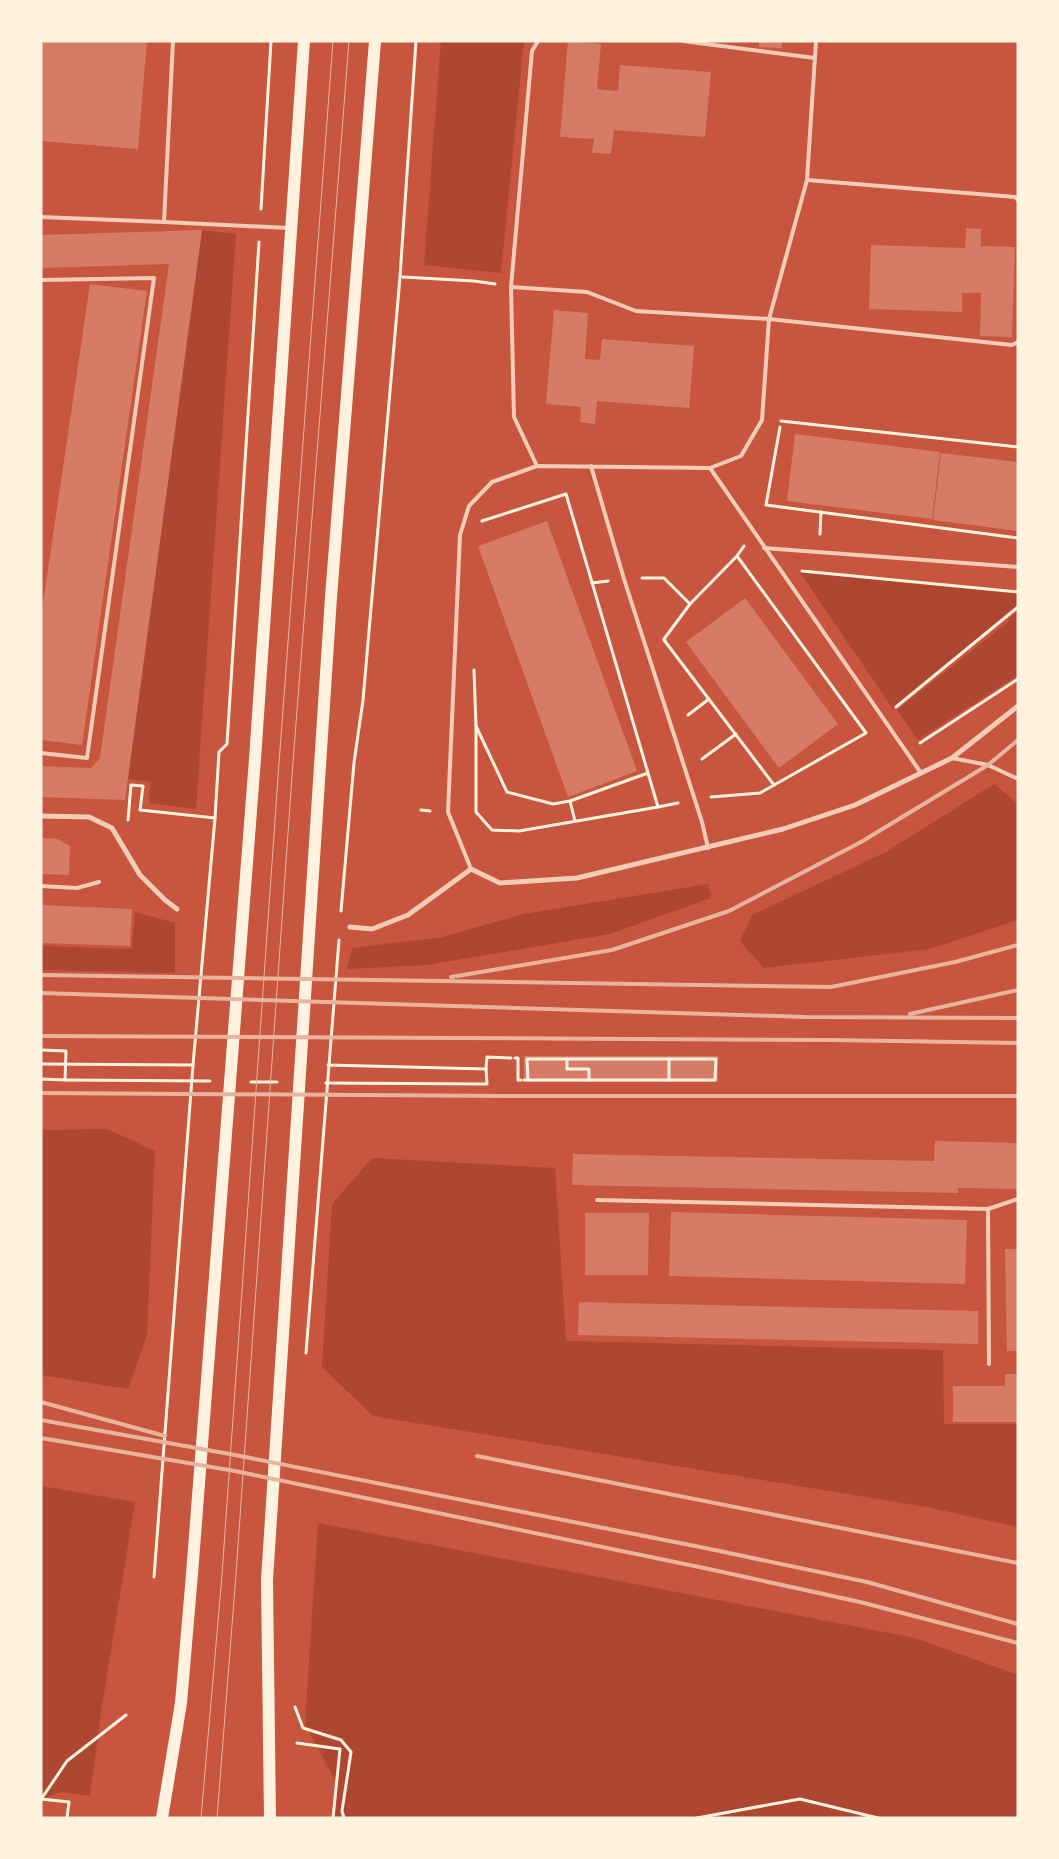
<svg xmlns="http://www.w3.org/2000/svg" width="1059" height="1859" font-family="'Crimson Pro',serif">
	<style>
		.green { fill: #ae4732 }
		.building { fill: #d67c66 }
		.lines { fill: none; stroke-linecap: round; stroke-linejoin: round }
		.path { stroke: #fff3e0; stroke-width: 3 }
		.service { stroke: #f1ccb7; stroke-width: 4 }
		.minor { stroke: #f1ccb7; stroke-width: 5 }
		.primary { stroke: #fff3e0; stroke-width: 12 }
		.tram { stroke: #e9b49f; stroke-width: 1 }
		.rail { stroke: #e9b49f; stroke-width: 4 }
	</style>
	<rect width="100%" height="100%" fill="#c8553d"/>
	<!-- green -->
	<g class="green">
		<polygon points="441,41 524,41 501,273 424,265"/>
		<polygon points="202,230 236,234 196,809 149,803 151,782 128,779"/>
		<polygon points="799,571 1018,592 1018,607 893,709"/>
		<polygon points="1018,611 1018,675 918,740 897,710 1008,622 1012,616"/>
		<polygon points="994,784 1018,804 1018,920 930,949 764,968 740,941 752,915 886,852"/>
		<polygon points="708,884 711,898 610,934 427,965 347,969 352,948 442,937 524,914"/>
		<polygon points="135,912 175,923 175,973 41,970 41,946 132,949"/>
		<polygon points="107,1129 155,1151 147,1335 128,1389 41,1375 41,1130"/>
		<polygon points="372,1158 555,1168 566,1341 943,1350 944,1424 1018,1424 1018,1527 927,1507 373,1416 322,1367 332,1204"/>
		<polygon points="41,1486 135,1502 102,1706 90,1796 61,1792 41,1800"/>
		<polygon points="318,1523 915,1638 1018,1675 1018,1818 333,1818 336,1782 305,1724"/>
	</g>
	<!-- building -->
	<g class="building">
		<polygon points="41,41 147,41 138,149 41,141"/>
		<polygon points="568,41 601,44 597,89 618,91 620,65 711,72 705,137 614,130 611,154 592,153 594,139 560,137"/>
		<polygon points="759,41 782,41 782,48 759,47"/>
		<polygon points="966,228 981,229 981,246 1015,247 1012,337 980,336 981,293 962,293 962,312 869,309 871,245 965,248"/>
		<polygon points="202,230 125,800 41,797 41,766 91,768 100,758 169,264 41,268 41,235"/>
		<polygon points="90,284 147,291 82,745 41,740 41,617"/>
		<polygon points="554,310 588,313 585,359 600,360 602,339 694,346 689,408 597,401 595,424 580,422 581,407 546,404"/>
		<polygon points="795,434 940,452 932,519 787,501"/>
		<polygon points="941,453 1018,462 1018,531 933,520"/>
		<polygon points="547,521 637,771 568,797 478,546"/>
		<polygon points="745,598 838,724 779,768 686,642"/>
		<polygon points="41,838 57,839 70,846 69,875 41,874"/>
		<polygon points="41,905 132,909 130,946 41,943"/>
		<rect x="524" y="1056" width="194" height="26"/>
		<polygon points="935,1141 1018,1143 1017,1189 958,1188 958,1193 572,1185 573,1154 934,1161"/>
		<polygon points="671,1212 967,1220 965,1284 669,1276"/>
		<polygon points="585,1213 649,1213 648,1275 585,1275"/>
		<polygon points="1005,1249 1018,1249 1018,1351 1007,1351"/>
		<polygon points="579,1302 978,1311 978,1344 578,1335"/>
		<polygon points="1005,1374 1018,1374 1018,1422 953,1422 953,1386 1005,1386"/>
	</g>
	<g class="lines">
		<!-- path -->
		<g class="path">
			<polyline points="261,209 271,41"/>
			<polyline points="403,277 474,281 495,284"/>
			<polyline points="781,421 1018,447"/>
			<polyline points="780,427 766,505 1018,538"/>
			<polyline points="482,521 566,494 658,807 519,831 492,830 476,812 476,726 507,792 553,804 570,801 648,773"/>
			<polyline points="820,534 821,512"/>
			<polyline points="737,556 744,546"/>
			<polyline points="802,571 1018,592"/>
			<polyline points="642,578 664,578 690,604"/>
			<polyline points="592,583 608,581"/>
			<polyline points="664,640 774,785"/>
			<polyline points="665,641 664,639 690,604 737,556 866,733 760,793 711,797"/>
			<polyline points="474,670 476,726"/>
			<polyline points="896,707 1018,607"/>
			<polyline points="688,715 709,699"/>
			<polyline points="920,743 1018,679"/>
			<polyline points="702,759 736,734"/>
			<polyline points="570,801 575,821"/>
			<polyline points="658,807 678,803"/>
			<polyline points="421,810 430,811"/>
			<polyline points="128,820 131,785 143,786 140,810 215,818"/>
			<polyline points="341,911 354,763 363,700 400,277 416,41"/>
			<polyline points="41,1050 66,1051 65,1080 41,1079"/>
			<polyline points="515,1058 518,1058 518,1080 521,1080"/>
			<polyline points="567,1059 567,1069 589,1069 589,1080"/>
			<polyline points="41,1064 193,1065"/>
			<polyline points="328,1065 486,1069 487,1057 511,1058"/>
			<polyline points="65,1080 210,1081"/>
			<polyline points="524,1080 715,1080 716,1059 527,1059 528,1080"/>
			<polyline points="669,1080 669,1059"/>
			<polyline points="251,1082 277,1082"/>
			<polyline points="326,1083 487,1084 486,1069"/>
			<polyline points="306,1353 339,940"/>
			<polyline points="154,1577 193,1065 215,818 219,752 227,744 259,242"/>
			<polyline points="295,1707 303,1728 341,1740 351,1752 342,1811 344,1818"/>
			<polyline points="297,1743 340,1749 333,1818"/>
			<polyline points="42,1798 67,1761 126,1715"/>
			<polyline points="41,1799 69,1802 67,1818"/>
			<polyline points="697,1818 800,1799 878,1818"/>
		</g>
		<!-- service -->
		<g class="service">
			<polyline points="683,41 815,58"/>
			<polyline points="807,180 1015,197 1018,200"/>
			<polyline points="41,217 164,222 173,41"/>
			<polyline points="164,222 289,228"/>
			<polyline points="41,280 154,278 87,758 41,753"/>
			<polyline points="511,287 587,292 636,311 769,319 807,180 816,41"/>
			<polyline points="537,466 514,417 511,287 532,51 538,41"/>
			<polyline points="591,466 624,579 702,822 708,848"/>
			<polyline points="710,468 921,773"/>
			<polyline points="764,548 1018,567"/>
			<polyline points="952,758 988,765 1018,779"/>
			<polyline points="471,869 448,812 460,535 469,506 492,482 537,466 710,468 741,456 762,420 769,319 1012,345 1018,342"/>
			<polyline points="41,886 77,888 99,882"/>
			<polyline points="597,1200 988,1209 1018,1199"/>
			<polyline points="988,1209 989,1364"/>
		</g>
		<!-- minor -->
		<g class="minor">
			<polyline points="41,816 89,817 112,828 140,875 165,900 177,909"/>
			<polyline points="350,927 372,929 408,915 471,869 500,883 577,878 783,829 855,805 952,758 1018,706"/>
		</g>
		<!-- primary -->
		<g class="primary">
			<polyline points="162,1818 181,1703 192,1574 255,759 304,41"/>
			<polyline points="270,1818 267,1580 331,597 375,41"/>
		</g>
		<!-- tram -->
		<g class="tram">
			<polyline points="201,1818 222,1575 279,763 333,41"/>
			<polyline points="217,1818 236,1574 293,762 349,41"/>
		</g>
		<!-- rail -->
		<g class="rail">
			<polyline points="41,975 831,987 955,962 1018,945"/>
			<polyline points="451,977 612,950 729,911 861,842 988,765 1018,740"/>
			<polyline points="41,993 806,1017 1018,1018"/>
			<polyline points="910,1014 1018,990"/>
			<polyline points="41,1036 832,1040 1018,1043"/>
			<polyline points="41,1093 507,1096 1018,1096"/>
			<polyline points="41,1402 165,1436"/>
			<polyline points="41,1420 235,1455 705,1548 867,1582 1018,1624"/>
			<polyline points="41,1438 235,1471 704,1568 860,1602 1018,1643"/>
			<polyline points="477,1456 1018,1563"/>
		</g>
	</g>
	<!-- border -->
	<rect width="1059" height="1859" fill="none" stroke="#fff3e0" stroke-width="85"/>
</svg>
